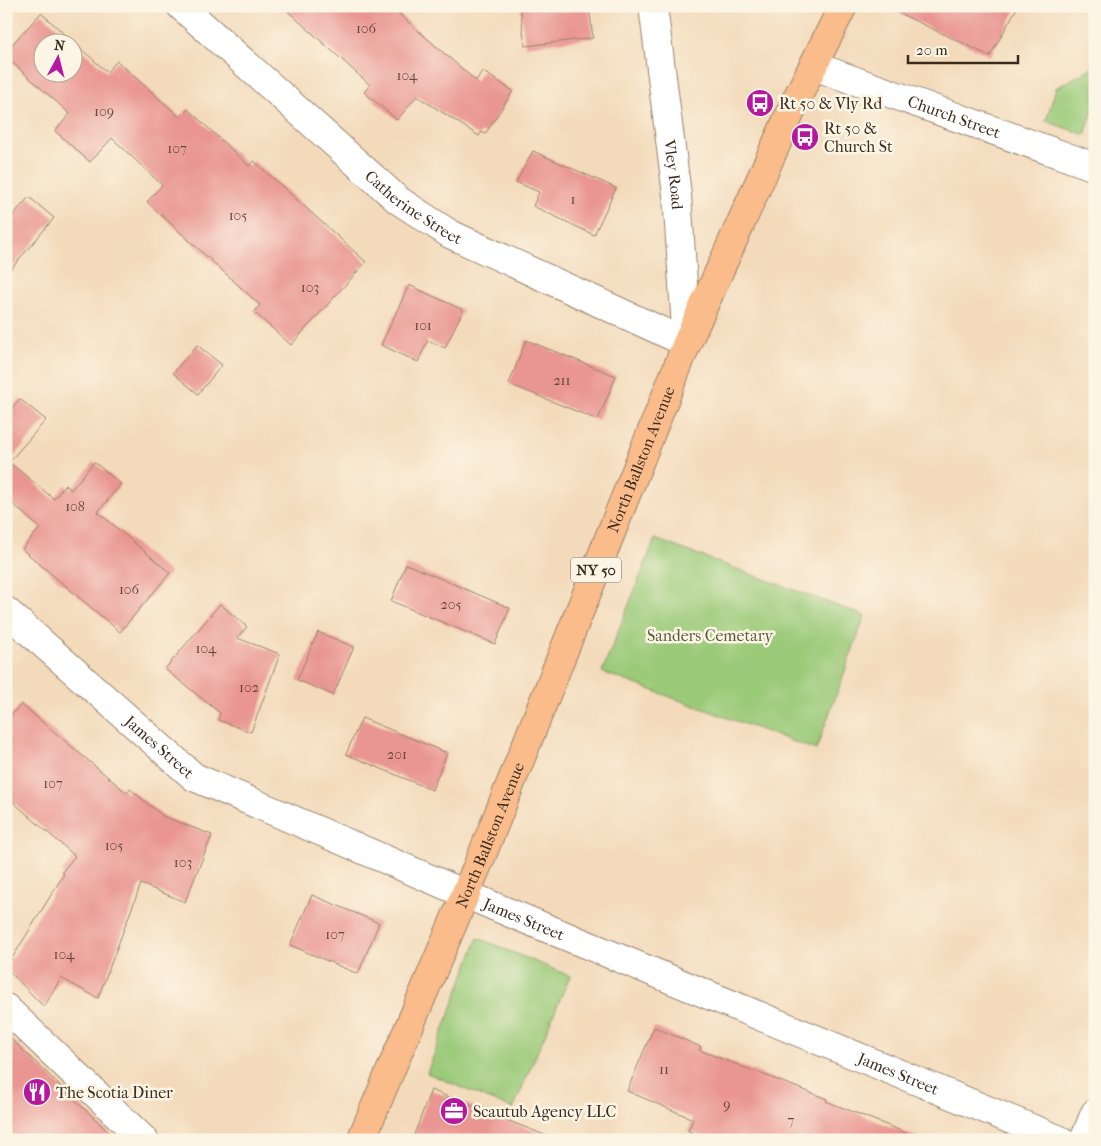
<svg xmlns="http://www.w3.org/2000/svg" width="1101" height="1146" font-family="'IM FELL French Canon',serif">
	<style>
		.green { fill: #9bca79; stroke: #6b7a4c }
		.building { fill: #e99591; fill-rule: evenodd }
		.lines { fill: none; stroke-linecap: round; stroke-linejoin: round }
		.minor-casing { stroke: #97826c; stroke-width: 30 }
		.tertiary-casing { stroke: #97826c; stroke-width: 30 }
		.primary-casing { stroke: #97826c; stroke-width: 30 }
		.minor { stroke: #fff; stroke-width: 28 }
		.tertiary { stroke: #fff; stroke-width: 28 }
		.primary { stroke: #f9bc8a; stroke-width: 28 }
		.labels { text-anchor: middle; dominant-baseline: central; stroke-width: 5; stroke-linejoin: round; paint-order: stroke }
		.number-label { font-size: 14px; fill: #66453b }
		.shield { fill: #fcf5e5; stroke: #75675a; stroke-width: 1 }
		.shield-label { font-size: 15px; font-weight: bold; fill: #3b2a1e }
		.poi-label { font-size: 16px; fill: #3b2a1e; stroke: #fcf5e5; text-anchor: start }
		.street-label { font-size: 16px; fill: #3b2a1e; stroke: #fcf5e5 }
		.park-label { font-size: 16px; fill: #585a39; stroke: #fcf5e5 }
	</style>
	<rect width="100%" height="100%" fill="#fcf5e5"/>
	<filter id="ink" filterUnits="userSpaceOnUse"><feTurbulence type="fractalNoise" baseFrequency=".02" numOctaves="2"/><feDisplacementMap in="SourceGraphic" scale="10" xChannelSelector="R" yChannelSelector="G"/><feConvolveMatrix kernelMatrix="1 2 1 2 8 2 1 2 1" color-interpolation-filters="sRGB"/></filter>
	<filter id="wash" filterUnits="userSpaceOnUse"><feTurbulence type="fractalNoise" baseFrequency=".0096" numOctaves="4" result="noise"/><feDisplacementMap in="SourceGraphic" scale="20" xChannelSelector="R" yChannelSelector="G"/><feGaussianBlur stdDeviation="1.12" result="paint"/><feColorMatrix in="noise" values="0 0 0 0 0 0 0 0 0 0 0 0 0 0 0 0 0 1.4 0 .05"/><feComposite in="paint" operator="in"/></filter>
	<g filter="url(#wash)">
		<rect width="100%" height="100%" fill="#f3daba"/>
		<!-- green -->
		<g class="green">
			<polygon points="1095,66 1095,104 1085,135 1046,121 1056,88"/>
			<polygon points="655,539 865,616 816,750 602,672"/>
			<polygon points="478,938 570,976 513,1109 427,1073"/>
		</g>
		<g id="blocks">
			<!-- building -->
			<g class="building">
				<polygon points="282,6 390,6 476,81 482,71 513,91 485,134 482,132 479,136 417,96 397,120 364,92 370,85"/>
				<polygon points="520,6 589,6 593,38 525,46"/>
				<polygon points="884,6 1018,6 990,56"/>
				<path d="M41,13L107,72L117,61L180,117L188,109L249,166L254,161L366,262L291,345L254,312L260,305L147,202L162,185L112,138L90,162L55,131L70,114L6,57V51ZM42,42H72V72H42Z"/>
				<polygon points="533,151 616,188 594,235 533,206 539,192 516,182"/>
				<polygon points="29,197 54,218 6,275 6,223"/>
				<polygon points="409,285 463,310 445,348 428,340 418,362 381,345"/>
				<polygon points="526,340 616,376 598,420 509,384"/>
				<polygon points="197,345 222,365 198,394 173,373"/>
				<polygon points="20,399 46,420 9,462 54,499 65,485 71,490 94,462 121,484 98,512 170,573 120,632 22,549 40,528 6,498 6,414"/>
				<polygon points="406,564 510,608 495,644 391,601"/>
				<polygon points="220,604 247,627 237,638 280,654 251,732 218,720 220,713 165,669"/>
				<polygon points="318,632 354,647 333,695 297,680"/>
				<polygon points="21,704 127,793 130,789 163,816 212,835 185,902 141,884 98,998 61,978 44,1007 6,968 64,874 62,872 75,856 6,796 6,721"/>
				<polygon points="362,718 447,753 432,790 346,754"/>
				<polygon points="312,895 379,923 358,974 290,945"/>
				<polygon points="654,1027 701,1047 699,1050 827,1099 826,1101 919,1138 919,1140 710,1140 688,1131 693,1119 627,1091"/>
				<polygon points="6,1034 117,1140 6,1140"/>
				<polygon points="431,1090 552,1138 552,1140 412,1140"/>
			</g>
		</g>
	</g>
	<g filter="url(#ink)">
		<use href="#blocks" fill-opacity="0" stroke="#97826c" stroke-width="1"/>
		<g class="lines">
			<defs>
				<g id="minor">
					<path id="s1" d="M181,6L398,200L450,234L687,343"/>
					<path id="s2" d="M814,66L1095,167"/>
					<path id="s3" d="M6,611L194,777L498,908L1060,1140"/>
					<polyline points="6,1008 144,1140"/>
					<polyline points="1084,1140 1095,1113"/>
				</g>
				<g id="tertiary">
					<path id="s4" d="M653,6L677,195L687,343"/>
				</g>
				<g id="primary">
					<path id="s5" d="M361,1140L482,855L687,343L796,100L843,6"/>
				</g>
			</defs>
			<!-- minor casing -->
			<use href="#minor" class="minor-casing"/>
			<!-- tertiary casing -->
			<use href="#tertiary" class="tertiary-casing"/>
			<!-- primary casing -->
			<use href="#primary" class="primary-casing"/>
			<!-- minor -->
			<use href="#minor" class="minor"/>
			<!-- tertiary -->
			<use href="#tertiary" class="tertiary"/>
			<!-- primary -->
			<use href="#primary" class="primary"/>
		</g>
	</g>
	<!-- icons -->
	<defs>
		<symbol id="bus-disc" viewBox="-11 -11 22 22"><circle r="9.5" fill="#b5179e" stroke="#fcf5e5"/><path d="M-5-6H5V4H4V6H2V4H-2V6H-4V4H-5ZM-3.5-4V0h7V-4ZM-3.5 1.2v1.5H-2V1.2ZM2 1.2v1.5H3.5V1.2Z" fill="#fff"/></symbol>
		<symbol id="restaurant-disc" viewBox="-11 -11 22 22"><circle r="9.5" fill="#b5179e" stroke="#fcf5e5"/><path d="M-5-6h1v4h1v-4h1v4h1v-4h1v5L-1.5 .5V6h-2V.5L-5-1ZM5-6V6H3V1.5H1.5Q1.5-4 5-6Z" fill="#fff"/></symbol>
		<symbol id="office-disc" viewBox="-11 -11 22 22"><circle r="9.5" fill="#b5179e" stroke="#fcf5e5"/><path d="M-6-3h4V-5.5h4V-3h4V5H-6ZM-1-4.5V-3h2v-1.5ZM-6 0V1H6V0Z" fill="#fff"/></symbol>
	</defs>
	<g fill-rule="evenodd">
		<use href="#bus-disc" x="744" y="87" width="32" height="32"/>
		<use href="#bus-disc" x="789" y="121" width="32" height="32"/>
		<use href="#restaurant-disc" x="21" y="1076" width="32" height="32"/>
		<use href="#office-disc" x="438" y="1095" width="32" height="32"/>
	</g>
	<g class="labels">
		<!-- number labels -->
		<g class="number-label">
			<text x="366" y="28">106</text>
			<text x="407" y="75">104</text>
			<text x="104" y="111">109</text>
			<text x="177" y="148">107</text>
			<text x="573" y="199">1</text>
			<text x="238" y="215">105</text>
			<text x="310" y="287">103</text>
			<text x="423" y="325">101</text>
			<text x="562" y="380">211</text>
			<text x="75" y="506">108</text>
			<text x="129" y="589">106</text>
			<text x="451" y="604">205</text>
			<text x="206" y="648">104</text>
			<text x="249" y="687">102</text>
			<text x="397" y="754">201</text>
			<text x="53" y="783">107</text>
			<text x="114" y="845">105</text>
			<text x="183" y="862">103</text>
			<text x="335" y="934">107</text>
			<text x="64" y="954">104</text>
			<text x="664" y="1069">11</text>
			<text x="727" y="1104">9</text>
			<text x="791" y="1120">7</text>
		</g>
		<!-- shield labels -->
		<rect class="shield" x="571" y="557.5" width="50" height="25" rx="4"/>
		<g class="shield-label">
			<text x="596" y="570">NY 50</text>
		</g>
		<!-- poi labels -->
		<g class="poi-label">
			<text x="779" y="103">Rt 50 &amp; Vly Rd</text>
			<text x="824" y="128">Rt 50 &amp;<tspan x="824" dy="18">Church St</tspan></text>
			<text x="56" y="1092">The Scotia Diner</text>
			<text x="473" y="1111">Scautub Agency LLC</text>
		</g>
		<!-- street labels -->
		<g class="street-label">
			<text stroke="none"><textPath href="#s2" startOffset="149">Church Street</textPath></text>
			<text stroke="none"><textPath href="#s4" startOffset="170">Vley Road</textPath></text>
			<text stroke="none"><textPath href="#s1" startOffset="308">Catherine Street</textPath></text>
			<text stroke="none"><textPath href="#s5" startOffset="736">North Ballston Avenue</textPath></text>
			<text stroke="none"><textPath href="#s3" startOffset="205">James Street</textPath></text>
			<text stroke="none"><textPath href="#s5" startOffset="331">North Ballston Avenue</textPath></text>
			<text stroke="none"><textPath href="#s3" startOffset="610">James Street</textPath></text>
			<text stroke="none"><textPath href="#s3" startOffset="1015">James Street</textPath></text>
		</g>
		<!-- park labels -->
		<g class="park-label">
			<text x="710" y="635">Sanders Cemetary</text>
		</g>
	</g>
	<!-- margin -->
	<rect width="1101" height="1146" fill="none" stroke="#fcf5e5" stroke-width="25"/>
	<!-- north arrow -->
	<g transform="translate(58 58) rotate(7)"><circle r="24" fill="#fcf5e5" stroke="#afa495"/>
	<path d="M0-4L9 19L0 12L-9 19Z" fill="#b5179e"/>
	<text y="-8" font-size="14" font-weight="bold" text-anchor="middle" fill="#3b2a1e">N</text>
	</g>
	<!-- scale -->
	<path d="M908 55v8h110v-8" fill="none" stroke="#3b2a1e" stroke-width="2.5"/>
	<text x="916" y="55" font-size="15" fill="#3b2a1e" stroke="#fcf5e5" stroke-width="4" paint-order="stroke">20 m</text>
</svg>
